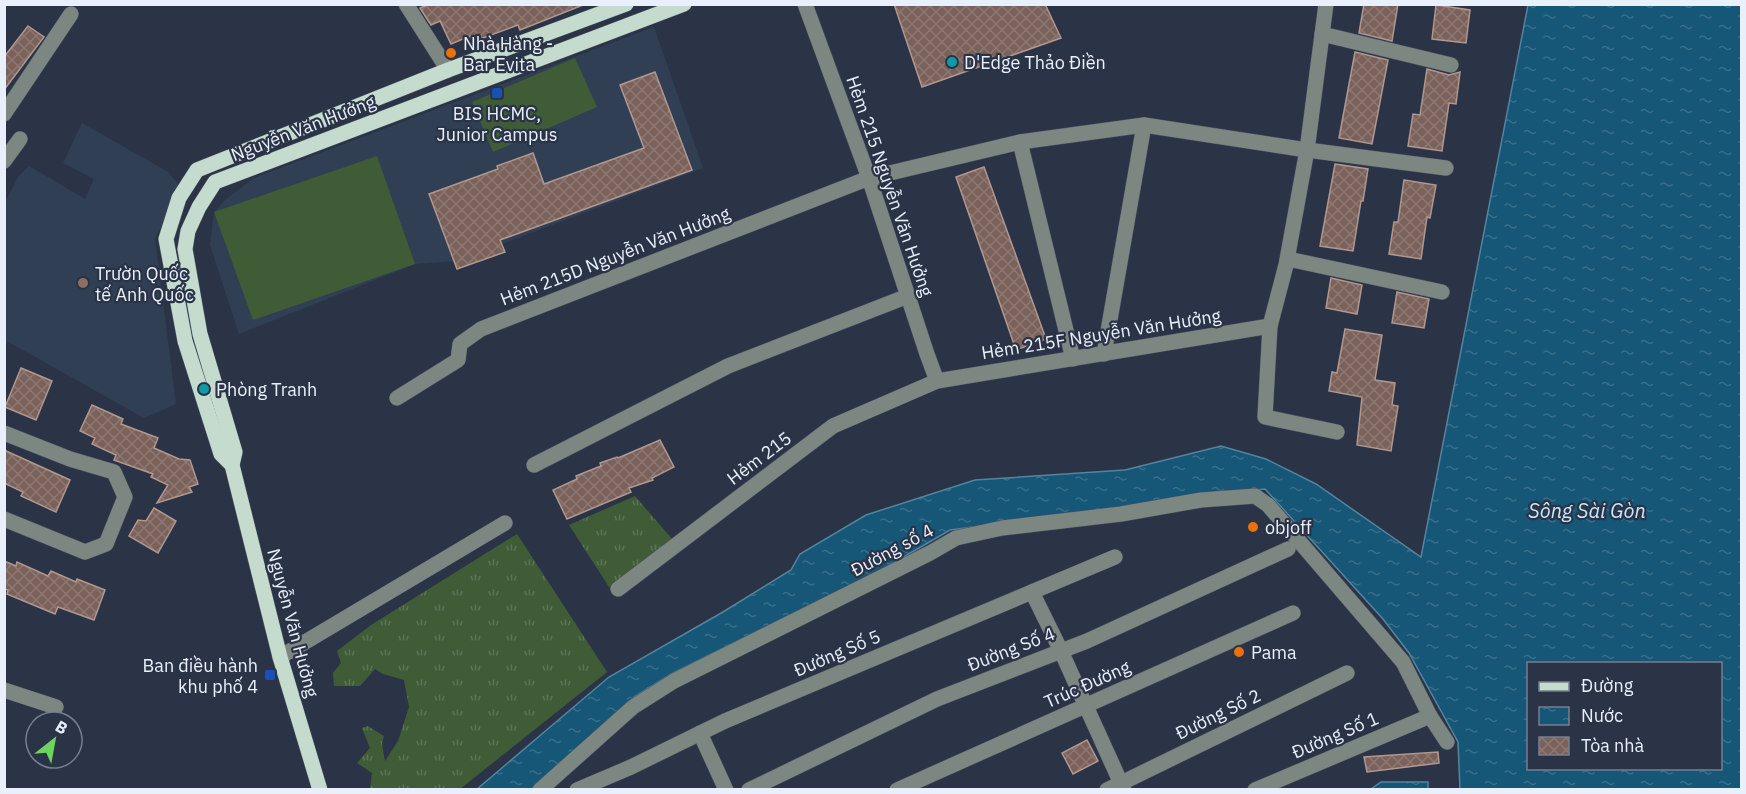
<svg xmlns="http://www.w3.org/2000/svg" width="1746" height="794" font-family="'IBM Plex Sans',sans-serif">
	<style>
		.built { fill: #313f55 }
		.grass { fill: url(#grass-tufts) }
		.garden { fill: #3f5c37 }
		.water { fill: url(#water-ripples); stroke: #55849e; stroke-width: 1.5; fill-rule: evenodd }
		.building { fill: url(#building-cross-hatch); stroke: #b2978f; stroke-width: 1.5 }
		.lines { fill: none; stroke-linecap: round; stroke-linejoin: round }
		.minor-casing { stroke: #495263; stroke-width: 16 }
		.major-casing { stroke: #495263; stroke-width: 16 }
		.minor { stroke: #7d8781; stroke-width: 15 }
		.major { stroke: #c5dbce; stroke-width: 15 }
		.food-dot { fill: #e8710a; stroke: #2a3446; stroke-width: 2 }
		.culture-dot { fill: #0f9aa8; stroke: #2a3446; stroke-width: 2 }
		.transit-dot { fill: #1a4fb4; stroke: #2a3446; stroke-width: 2 }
		.education-dot { fill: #8d6e63; stroke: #2a3446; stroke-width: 2 }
		.labels { text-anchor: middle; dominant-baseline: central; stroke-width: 4.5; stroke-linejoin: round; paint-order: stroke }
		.poi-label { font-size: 18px; fill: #e9f0fc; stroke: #2a3446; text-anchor: start }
		.street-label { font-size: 18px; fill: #e9f0fc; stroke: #2a3446 }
		.water-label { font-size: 20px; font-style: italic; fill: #c8e9fd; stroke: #2a3446 }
	</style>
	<defs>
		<pattern id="grass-tufts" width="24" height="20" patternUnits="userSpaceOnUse" patternTransform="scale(1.5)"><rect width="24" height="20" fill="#3f5c37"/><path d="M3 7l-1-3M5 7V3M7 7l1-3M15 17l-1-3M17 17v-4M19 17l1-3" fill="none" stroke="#5b7455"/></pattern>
		<pattern id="water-ripples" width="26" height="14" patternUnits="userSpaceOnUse" patternTransform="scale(1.5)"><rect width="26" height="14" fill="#165676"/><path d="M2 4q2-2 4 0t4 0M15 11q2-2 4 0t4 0" fill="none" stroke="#386f8a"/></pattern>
		<pattern id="building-cross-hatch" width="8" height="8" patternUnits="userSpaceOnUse" patternTransform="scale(1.5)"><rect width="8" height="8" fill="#7a615a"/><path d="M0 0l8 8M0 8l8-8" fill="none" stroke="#8d7873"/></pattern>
	</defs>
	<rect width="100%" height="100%" fill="#2a3446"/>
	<!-- built -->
	<g class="built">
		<polygon points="654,27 703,168 457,261 415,264 239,334 210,245 214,212 225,200 254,178"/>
		<polygon points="82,123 168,172 180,186 155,239 176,404 144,418 5,340 5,203 18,177 29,166 85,199 94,179 63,163"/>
	</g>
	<!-- grass -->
	<g class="grass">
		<polygon points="635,496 673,540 611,590 569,525"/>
		<polygon points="517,534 607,672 460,789 370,789 372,773 357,763 370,748 362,728 368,726 384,736 382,744 385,761 398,741 409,707 404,680 383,674 375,669 360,686 334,686 333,673 341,663 337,651 371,625"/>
	</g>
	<!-- garden -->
	<g class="garden">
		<polygon points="575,58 597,107 493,152 472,102"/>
		<polygon points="377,156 415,264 253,320 214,212"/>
	</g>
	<!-- water -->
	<g class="water">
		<path d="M1528,5H1741V789H1460L1458,742L1409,653L1383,619L1265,489L950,530L883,569L671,674L634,697L628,707L532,789L476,790L609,677L723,612L791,570L800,554L866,515L975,480L1125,470L1221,446L1266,459L1316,484L1421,557ZM1528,664H1720V768H1528Z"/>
		<polygon points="1381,782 1428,782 1428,789 1371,789"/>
	</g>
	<!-- building -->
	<g class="building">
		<polygon points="429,4 583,4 583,5 520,30 518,25 472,42 470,36 451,44 440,21 431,25 420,8"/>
		<polygon points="894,4 1045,4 1061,38 922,87"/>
		<polygon points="1364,4 1398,4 1392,41 1359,33"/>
		<polygon points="1436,5 1470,10 1466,43 1432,39"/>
		<polygon points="28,26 44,37 4,90 4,57"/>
		<polygon points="1355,52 1388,60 1372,144 1339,138"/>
		<polygon points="1427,69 1449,75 1460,72 1456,104 1449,103 1442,151 1408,146 1413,114 1420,115"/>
		<polygon points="655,72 692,170 500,240 505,252 457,269 429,194 498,169 497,166 533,153 544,184 644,148 620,85"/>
		<polygon points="1335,164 1368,169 1363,201 1361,201 1353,251 1320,246"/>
		<polygon points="984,167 1046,339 1016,350 956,177"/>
		<polygon points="1404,180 1436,185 1430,218 1427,217 1421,259 1389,254 1394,222 1398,222"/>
		<polygon points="1331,278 1362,285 1357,314 1326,308"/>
		<polygon points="1397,292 1429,299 1424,328 1392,323"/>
		<polygon points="1345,329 1382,335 1375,380 1395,383 1392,405 1398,406 1391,451 1357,445 1362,397 1329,391 1332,372 1337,373"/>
		<polygon points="21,368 52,381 36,420 5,407"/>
		<polygon points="92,405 123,419 121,424 158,438 154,448 179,459 190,460 198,484 189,487 192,492 157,503 168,485 151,477 153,474 114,460 116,455 92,444 95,438 80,431"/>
		<polygon points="660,440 674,467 652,478 653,480 629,488 631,492 567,519 553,490 577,479 576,476 601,466 600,463 617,457 618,458"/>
		<polygon points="4,450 70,480 56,512 21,496 23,492 4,483"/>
		<polygon points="154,508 176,521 158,553 129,536 138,520 146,521"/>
		<polygon points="4,561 16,566 17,562 48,576 51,571 76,582 77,579 105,590 94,620 58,607 55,614 7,594 8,590 4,589"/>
		<polygon points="1087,740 1098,761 1073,774 1062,753"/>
		<polygon points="1438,752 1439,763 1367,772 1364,757"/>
	</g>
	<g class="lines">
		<defs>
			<g id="minor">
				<polyline points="406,4 448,70"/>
				<polyline points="805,4 869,178 927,354 937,381"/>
				<polyline points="1326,4 1307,150 1286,265 1270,326 1265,417 1337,432"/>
				<polyline points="1322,34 1451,65"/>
				<polyline points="4,114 71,14"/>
				<polyline points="1020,142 1073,359"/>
				<polyline points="4,161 20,139"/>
				<polyline points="1288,259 1442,292"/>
				<polyline points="1104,354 1144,125"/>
				<polyline points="397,398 458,360 460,344 481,329 869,178 1020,142 1144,125 1307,150 1446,168"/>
				<polyline points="4,433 70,459 114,472 125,497 106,544 85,552 4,519"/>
				<polyline points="534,465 728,366 908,296"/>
				<polyline points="618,589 833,426 937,381 1270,326"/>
				<polyline points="1032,592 1061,651 1124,790"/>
				<polyline points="280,657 505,523"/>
				<polyline points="4,690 56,707"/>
				<polyline points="700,733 726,790"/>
				<polyline points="540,790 633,707 674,681 930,553 956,538 1002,528 1121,514 1201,500 1255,496 1268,505 1403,662 1430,716 1447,742"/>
				<polyline points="577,790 631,767 725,721 1115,557"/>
				<polyline points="749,790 937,699 1087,641 1288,549"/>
				<polyline points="897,790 1293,613"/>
				<polyline points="1107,790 1347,673"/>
				<polyline points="1255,790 1430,716"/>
			</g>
			<g id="major">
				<polyline points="232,465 235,452 200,334 185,249 188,231 199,207 215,182 684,4"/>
				<polyline points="320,790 280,657 232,465 221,454 185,341 166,239 179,198 197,170 448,70 626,4"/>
			</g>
		</defs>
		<!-- minor casing -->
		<use href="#minor" class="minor-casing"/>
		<!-- major casing -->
		<use href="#major" class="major-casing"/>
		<!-- minor -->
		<use href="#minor" class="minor"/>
		<!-- major -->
		<use href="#major" class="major"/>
	</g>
	<!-- markers -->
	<g class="food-dot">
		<circle cx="451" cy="53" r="6"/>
		<circle cx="1253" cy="527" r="6"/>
		<circle cx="1239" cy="652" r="6"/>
	</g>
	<g class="culture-dot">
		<circle cx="952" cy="62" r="6"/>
		<circle cx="204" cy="389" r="6"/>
	</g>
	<g class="transit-dot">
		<rect x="491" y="87" width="12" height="12" rx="3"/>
		<rect x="264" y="669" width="12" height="12" rx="3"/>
	</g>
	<circle class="education-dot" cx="83" cy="283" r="6"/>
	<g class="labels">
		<!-- poi labels -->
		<g class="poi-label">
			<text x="463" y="43">Nhà Hàng -<tspan x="463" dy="21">Bar Evita</tspan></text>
			<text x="964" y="62">D'Edge Thảo Điền</text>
			<text x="497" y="113" text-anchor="middle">BIS HCMC,<tspan x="497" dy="21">Junior Campus</tspan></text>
			<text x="95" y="273">Trườn Quốc<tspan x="95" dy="21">tế Anh Quốc</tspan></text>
			<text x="216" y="389">Phòng Tranh</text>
			<text x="1265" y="527">objoff</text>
			<text x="1251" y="652">Pama</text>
			<text x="258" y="665" text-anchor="end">Ban điều hành<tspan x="258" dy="21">khu phố 4</tspan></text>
		</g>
		<!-- street labels -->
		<g class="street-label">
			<text transform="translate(303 128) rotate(-21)">Nguyễn Văn Hưởng</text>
			<text transform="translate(890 186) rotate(71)">Hẻm 215 Nguyễn Văn Hưởng</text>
			<text transform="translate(615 256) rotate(-21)">Hẻm 215D Nguyễn Văn Hưởng</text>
			<text transform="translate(1101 334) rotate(-9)">Hẻm 215F Nguyễn Văn Hưởng</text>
			<text transform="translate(759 458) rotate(-37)">Hẻm 215</text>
			<text transform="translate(892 550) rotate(-28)">Đường số 4</text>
			<text transform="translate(293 623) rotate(75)">Nguyễn Văn Hưởng</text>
			<text transform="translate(1011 649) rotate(-21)">Đường Số 4</text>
			<text transform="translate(837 653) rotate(-23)">Đường Số 5</text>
			<text transform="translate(1087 684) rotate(-24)">Trúc Đường</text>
			<text transform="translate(1218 714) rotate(-26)">Đường Số 2</text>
			<text transform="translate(1335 735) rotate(-23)">Đường Số 1</text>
		</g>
		<!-- water labels -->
		<g class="water-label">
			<text x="1587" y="510">Sông Sài Gòn</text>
		</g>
	</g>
	<!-- border -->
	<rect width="1746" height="794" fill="none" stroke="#e9f0fc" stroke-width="12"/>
	<!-- legend -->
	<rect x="1527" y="662" width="195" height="108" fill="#2a3446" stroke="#767f8f" stroke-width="1.5"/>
	<rect x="1539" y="682" width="30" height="9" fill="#c5dbce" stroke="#767f8f" stroke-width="1.5"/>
	<text x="1581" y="692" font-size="18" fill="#e9f0fc">Đường</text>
	<rect x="1539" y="707" width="30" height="18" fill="url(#water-ripples)" stroke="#767f8f" stroke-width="1.5"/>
	<text x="1581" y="722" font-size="18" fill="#e9f0fc">Nước</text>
	<rect x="1539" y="737" width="30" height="18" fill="url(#building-cross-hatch)" stroke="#767f8f" stroke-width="1.5"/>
	<text x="1581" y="752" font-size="18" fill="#e9f0fc">Tòa nhà</text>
	<!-- north arrow -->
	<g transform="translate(54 740) rotate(31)"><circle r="28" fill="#2a3446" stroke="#767f8f" stroke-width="1.5"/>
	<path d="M0-4.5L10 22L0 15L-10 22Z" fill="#6ed360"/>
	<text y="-9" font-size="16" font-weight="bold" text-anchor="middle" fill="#e9f0fc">B</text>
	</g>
</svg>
